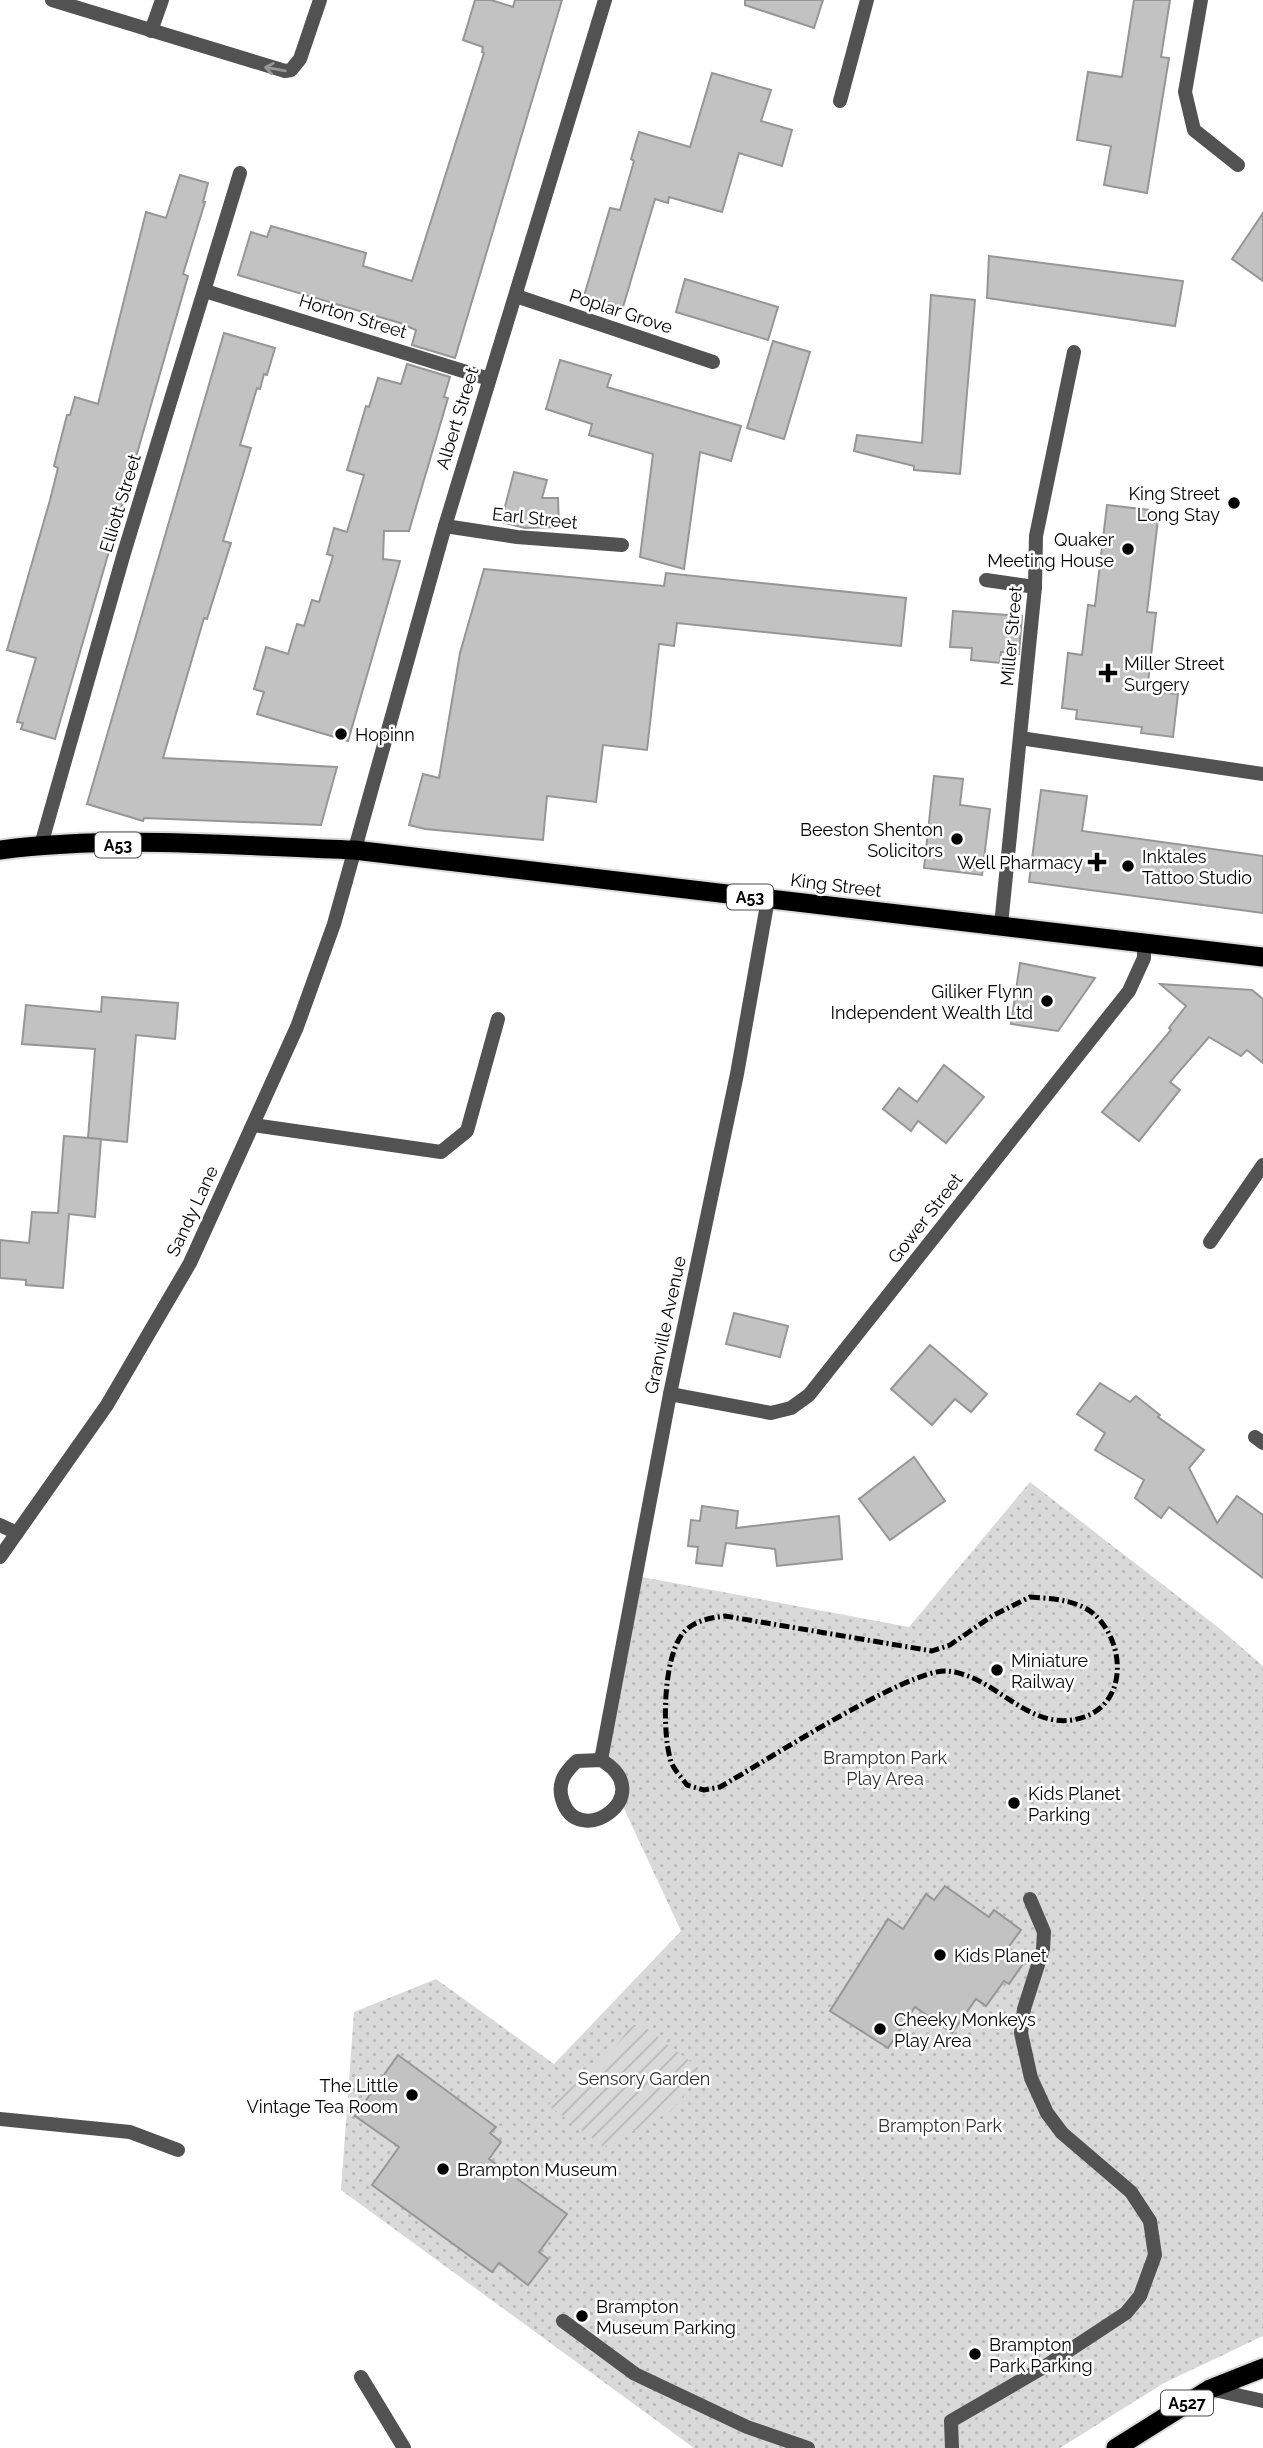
<svg xmlns="http://www.w3.org/2000/svg" width="1263" height="2448" font-family="Raleway,sans-serif">
	<style>
		.park { fill: url(#park-dots) }
		.garden { fill: url(#garden-furrows) }
		.building { fill: #c2c2c2; stroke: #969696; stroke-width: 2 }
		.lines { fill: none; stroke-linecap: round; stroke-linejoin: round }
		.trunk-casing { stroke: #dbdbdb; stroke-width: 23 }
		.service { stroke: #525252; stroke-width: 14 }
		.minor { stroke: #525252; stroke-width: 14 }
		.tertiary { stroke: #525252; stroke-width: 14 }
		.trunk { stroke: #000; stroke-width: 19 }
		.rail { stroke: #000; stroke-width: 5; stroke-dasharray: 10 3.5 2 3.5; stroke-linecap: butt }
		.oneway { stroke: #979797 }
		.poi-dot { fill: #000; stroke: #fff; stroke-width: 2.5 }
		.labels { text-anchor: middle; dominant-baseline: central; stroke-width: 5; stroke-linejoin: round; paint-order: stroke }
		.shield { fill: #fff; stroke: #4c4c4c; stroke-width: 2 }
		.shield-label { font-size: 16px; font-weight: bold; fill: #000 }
		.street-label { font-size: 18px; fill: #000; stroke: #fff }
		.poi-label { font-size: 18px; fill: #000; stroke: #fff; text-anchor: start }
		.park-label { font-size: 18px; fill: #303030; stroke: #fff }
	</style>
	<defs>
		<pattern id="park-dots" width="8" height="8" patternUnits="userSpaceOnUse" patternTransform="scale(1.75)"><rect width="8" height="8" fill="#d9d9d9"/><path d="M2 2h.1M6 6h.1" fill="none" stroke="#b8b8b8" stroke-width="1.8" stroke-linecap="round"/></pattern>
		<pattern id="garden-furrows" width="10" height="10" patternUnits="userSpaceOnUse" patternTransform="scale(1.75)"><rect width="10" height="10" fill="#d9d9d9"/><path d="M-1 1l2-2M0 10L10 0M9 11l2-2" fill="none" stroke="#b8b8b8"/></pattern>
	</defs>
	<rect width="100%" height="100%" fill="#fff"/>
	<!-- park -->
	<polygon class="park" points="1030,1482 1219,1628 1263,1666 1263,2336 1164,2383 1060,2448 694,2448 341,2190 354,2012 436,1979 554,2064 681,1931 620,1800 622,1791 605,1762 642,1577 909,1627"/>
	<!-- garden -->
	<polygon class="garden" points="632,2025 642,2025 703,2071 671,2111 604,2147 548,2105 606,2059"/>
	<!-- building -->
	<g class="building">
		<polygon points="475,0 491,0 513,7 515,0 562,0 455,358 412,345 416,330 400,323 238,275 251,232 267,237 271,226 366,253 363,266 412,281 484,53 482,52 483,47 463,40"/>
		<polygon points="745,0 823,0 814,28 745,5"/>
		<polygon points="1134,0 1170,0 1161,57 1169,58 1147,193 1104,185 1111,146 1077,140 1088,72 1122,77"/>
		<polygon points="712,73 771,90 761,121 792,130 782,166 739,153 722,212 669,197 668,203 655,199 623,307 584,296 610,208 620,210 634,161 631,159 639,132 690,147"/>
		<polygon points="180,175 208,183 203,202 205,202 183,274 188,276 55,739 21,729 23,723 17,722 36,658 7,650 50,500 58,468 54,466 67,415 70,415 75,397 98,404 146,212 166,218"/>
		<polygon points="1263,213 1263,281 1232,259"/>
		<polygon points="989,256 1183,281 1175,326 987,298"/>
		<polygon points="685,279 778,307 768,340 676,312"/>
		<polygon points="931,295 975,300 960,474 914,470 914,466 854,451 857,435 922,443"/>
		<polygon points="224,333 275,348 267,375 264,374 260,389 257,388 240,445 251,448 223,541 231,543 207,619 204,618 163,758 337,767 321,825 144,818 143,821 87,804"/>
		<polygon points="773,341 810,352 784,439 747,428"/>
		<polygon points="560,360 611,375 607,387 741,426 731,461 700,452 684,569 640,557 653,454 589,435 592,424 546,409"/>
		<polygon points="407,364 450,377 444,397 448,398 409,531 384,531 383,559 400,561 348,741 257,714 264,692 254,689 266,647 288,654 297,624 304,626 312,600 319,602 333,556 327,554 334,528 347,532 364,475 347,470 366,406 369,407 378,378 401,384"/>
		<polygon points="514,472 547,480 542,498 558,498 559,527 525,528 501,522"/>
		<polygon points="1107,505 1159,511 1147,612 1156,613 1147,691 1178,694 1173,737 1141,733 1142,727 1076,719 1077,710 1062,708 1068,653 1082,655 1088,605 1095,606"/>
		<polygon points="484,569 664,586 666,573 906,598 901,646 677,623 674,646 659,644 647,750 603,745 596,802 547,796 543,840 425,829 409,825 423,774 439,778 460,653"/>
		<polygon points="953,611 1022,616 1019,654 1001,652 1000,663 971,660 972,648 950,647"/>
		<polygon points="934,776 963,779 960,805 990,809 982,875 924,868"/>
		<polygon points="1041,790 1087,796 1082,831 1263,856 1263,913 1029,882"/>
		<polygon points="1020,963 1095,978 1058,1031 1011,1024"/>
		<polygon points="1160,984 1252,990 1263,999 1263,1063 1247,1050 1241,1056 1209,1037 1170,1082 1180,1090 1139,1141 1102,1112 1171,1030 1169,1028 1186,1006"/>
		<polygon points="102,997 178,1003 175,1039 136,1035 127,1142 88,1138 95,1049 22,1044 26,1005 101,1012"/>
		<polygon points="944,1065 984,1097 946,1143 918,1121 911,1131 883,1109 899,1088 917,1102"/>
		<polygon points="64,1136 101,1139 95,1217 69,1214 63,1288 26,1285 26,1280 0,1278 0,1240 29,1243 32,1212 58,1213"/>
		<polygon points="734,1313 788,1326 780,1357 726,1344"/>
		<polygon points="930,1345 987,1394 971,1412 955,1399 932,1425 891,1389"/>
		<polygon points="1100,1383 1130,1402 1136,1396 1160,1415 1158,1417 1204,1450 1189,1468 1217,1523 1237,1496 1263,1515 1263,1578 1169,1507 1161,1518 1135,1498 1144,1480 1095,1450 1105,1433 1077,1414"/>
		<polygon points="914,1457 945,1501 890,1540 859,1499"/>
		<polygon points="702,1506 738,1511 736,1528 839,1516 842,1559 777,1566 775,1549 726,1543 722,1566 696,1563 698,1547 688,1546 691,1520 700,1521"/>
		<polygon points="945,1886 989,1917 994,1910 1021,1930 1007,1949 1025,1961 1009,1984 1004,1981 986,2006 976,1999 952,2033 915,2007 888,2048 830,2011 888,1919 903,1929 926,1894 934,1900"/>
		<polygon points="398,2055 496,2127 490,2133 501,2142 489,2159 567,2214 539,2252 548,2259 528,2285 499,2263 492,2272 372,2185 399,2147 355,2116"/>
	</g>
	<g class="lines">
		<defs>
			<g id="trunk">
				<path d="M0,850C116,835 237,846 354,850L1263,957"/>
				<polyline points="1116,2448 1210,2389 1263,2368"/>
			</g>
		</defs>
		<!-- trunk casing -->
		<use href="#trunk" class="trunk-casing"/>
		<!-- service -->
		<g class="service">
			<polyline points="52,0 285,71 291,70 300,59 320,0"/>
			<polyline points="151,31 162,0"/>
			<polyline points="840,101 867,0"/>
			<polyline points="253,1125 441,1152 467,1131 498,1019"/>
			<polyline points="1210,1242 1263,1165"/>
			<polyline points="0,1525 17,1533"/>
			<polyline points="0,2119 130,2132 178,2150"/>
			<polyline points="361,2377 404,2448"/>
			<polyline points="1210,2389 1263,2401"/>
		</g>
		<!-- minor -->
		<g class="minor">
			<polyline points="1201,0 1185,92 1194,130 1238,165"/>
			<polyline points="205,291 489,379"/>
			<polyline points="516,296 713,362"/>
			<polyline points="445,526 517,537 622,545"/>
			<polyline points="986,580 1035,587"/>
			<polyline points="1020,738 1263,774"/>
			<polyline points="41,845 124,553 240,173"/>
			<polyline points="1001,925 1035,587 1036,536 1074,352"/>
			<polyline points="670,1394 771,1413 791,1408 809,1395 1129,991 1144,958 1144,943"/>
			<polyline points="1255,1437 1263,1443"/>
			<path d="M601,1760C661,1795 577,1852 562,1799C557,1782 566,1771 577,1761L601,1760L670,1394L737,1074L768,899"/>
			<polyline points="563,2321 635,2374 747,2427 808,2448"/>
			<polyline points="952,2448 951,2421 1044,2367 1126,2313 1140,2296 1155,2255 1150,2221 1131,2192 1062,2133 1047,2113 1031,2078 1021,2033 1024,2009 1043,1949 1044,1932 1030,1899"/>
		</g>
		<!-- tertiary -->
		<polyline class="tertiary" points="0,1557 107,1405 190,1263 297,1027 334,924 445,526 605,0"/>
		<!-- trunk -->
		<use href="#trunk" class="trunk"/>
		<!-- rail -->
		<path class="rail" d="M1030,1597C1052,1599 1077,1599 1095,1615C1125,1643 1128,1702 1084,1717C1030,1736 997,1675 947,1671C909,1668 761,1764 720,1787L704,1790L687,1785C681,1777 672,1768 670,1758C662,1729 663,1653 685,1631C696,1620 710,1618 725,1616L932,1651L950,1645L992,1616Z"/>
	</g>
	<!-- one-way arrows -->
	<defs><path id="oneway-shaft" d="M-6 0H5M1.5-3L5.5 0L1.5 3" fill="none" stroke-width="1.6" stroke-linecap="round" stroke-linejoin="round" transform="scale(1.75)"/></defs>
	<use class="oneway" href="#oneway-shaft" transform="translate(275 69) rotate(-170)"/>
	<!-- markers -->
	<g class="poi-dot">
		<circle cx="1234" cy="503" r="7"/>
		<circle cx="1128" cy="549" r="7"/>
		<path d="M1104.5 662.5h7v7h7v7h-7v7h-7v-7h-7v-7h7z"/>
		<circle cx="341" cy="734" r="7"/>
		<circle cx="957" cy="839" r="7"/>
		<path d="M1093.5 851.5h7v7h7v7h-7v7h-7v-7h-7v-7h7z"/>
		<circle cx="1128" cy="866" r="7"/>
		<circle cx="1047" cy="1001" r="7"/>
		<circle cx="997" cy="1670" r="7"/>
		<circle cx="1014" cy="1803" r="7"/>
		<circle cx="940" cy="1955" r="7"/>
		<circle cx="880" cy="2029" r="7"/>
		<circle cx="412" cy="2095" r="7"/>
		<circle cx="443" cy="2169" r="7"/>
		<circle cx="582" cy="2316" r="7"/>
		<circle cx="975" cy="2354" r="7"/>
	</g>
	<g class="labels">
		<!-- shield labels -->
		<g class="shield">
			<rect x="95" y="832.5" width="46" height="25" rx="5"/>
			<rect x="727" y="884.5" width="46" height="25" rx="5"/>
			<rect x="1161" y="2390.5" width="52" height="25" rx="5"/>
		</g>
		<g class="shield-label">
			<text x="118" y="845">A53</text>
			<text x="750" y="897">A53</text>
			<text x="1187" y="2403">A527</text>
		</g>
		<!-- street labels -->
		<g class="street-label">
			<text transform="translate(621 311) rotate(18)">Poplar Grove</text>
			<text transform="translate(353 316) rotate(17)">Horton Street</text>
			<text transform="translate(457 418) rotate(-73)">Albert Street</text>
			<text transform="translate(120 503) rotate(-73)">Elliott Street</text>
			<text transform="translate(535 518) rotate(6)">Earl Street</text>
			<text transform="translate(1011 636) rotate(-85)">Miller Street</text>
			<text transform="translate(836 885) rotate(7)">King Street</text>
			<text transform="translate(192 1211) rotate(-65)">Sandy Lane</text>
			<text transform="translate(925 1218) rotate(-52)">Gower Street</text>
			<text transform="translate(665 1325) rotate(-78)">Granville Avenue</text>
		</g>
		<!-- poi labels -->
		<g class="poi-label">
			<text x="1220" y="493" text-anchor="end">King Street<tspan x="1220" dy="21">Long Stay</tspan></text>
			<text x="1114" y="539" text-anchor="end">Quaker<tspan x="1114" dy="21">Meeting House</tspan></text>
			<text x="1124" y="663">Miller Street<tspan x="1124" dy="21">Surgery</tspan></text>
			<text x="355" y="734">Hopinn</text>
			<text x="943" y="829" text-anchor="end">Beeston Shenton<tspan x="943" dy="21">Solicitors</tspan></text>
			<text x="1142" y="856">Inktales<tspan x="1142" dy="21">Tattoo Studio</tspan></text>
			<text x="1083" y="862" text-anchor="end">Well Pharmacy</text>
			<text x="1033" y="991" text-anchor="end">Giliker Flynn<tspan x="1033" dy="21">Independent Wealth Ltd</tspan></text>
			<text x="1011" y="1660">Miniature<tspan x="1011" dy="21">Railway</tspan></text>
			<text x="1028" y="1793">Kids Planet<tspan x="1028" dy="21">Parking</tspan></text>
			<text x="954" y="1955">Kids Planet</text>
			<text x="894" y="2019">Cheeky Monkeys<tspan x="894" dy="21">Play Area</tspan></text>
			<text x="398" y="2085" text-anchor="end">The Little<tspan x="398" dy="21">Vintage Tea Room</tspan></text>
			<text x="457" y="2169">Brampton Museum</text>
			<text x="596" y="2306">Brampton<tspan x="596" dy="21">Museum Parking</tspan></text>
			<text x="989" y="2344">Brampton<tspan x="989" dy="21">Park Parking</tspan></text>
		</g>
		<!-- park labels -->
		<g class="park-label">
			<text x="885" y="1757">Brampton Park<tspan x="885" dy="21">Play Area</tspan></text>
			<text x="644" y="2078">Sensory Garden</text>
			<text x="940" y="2125">Brampton Park</text>
		</g>
	</g>
</svg>
